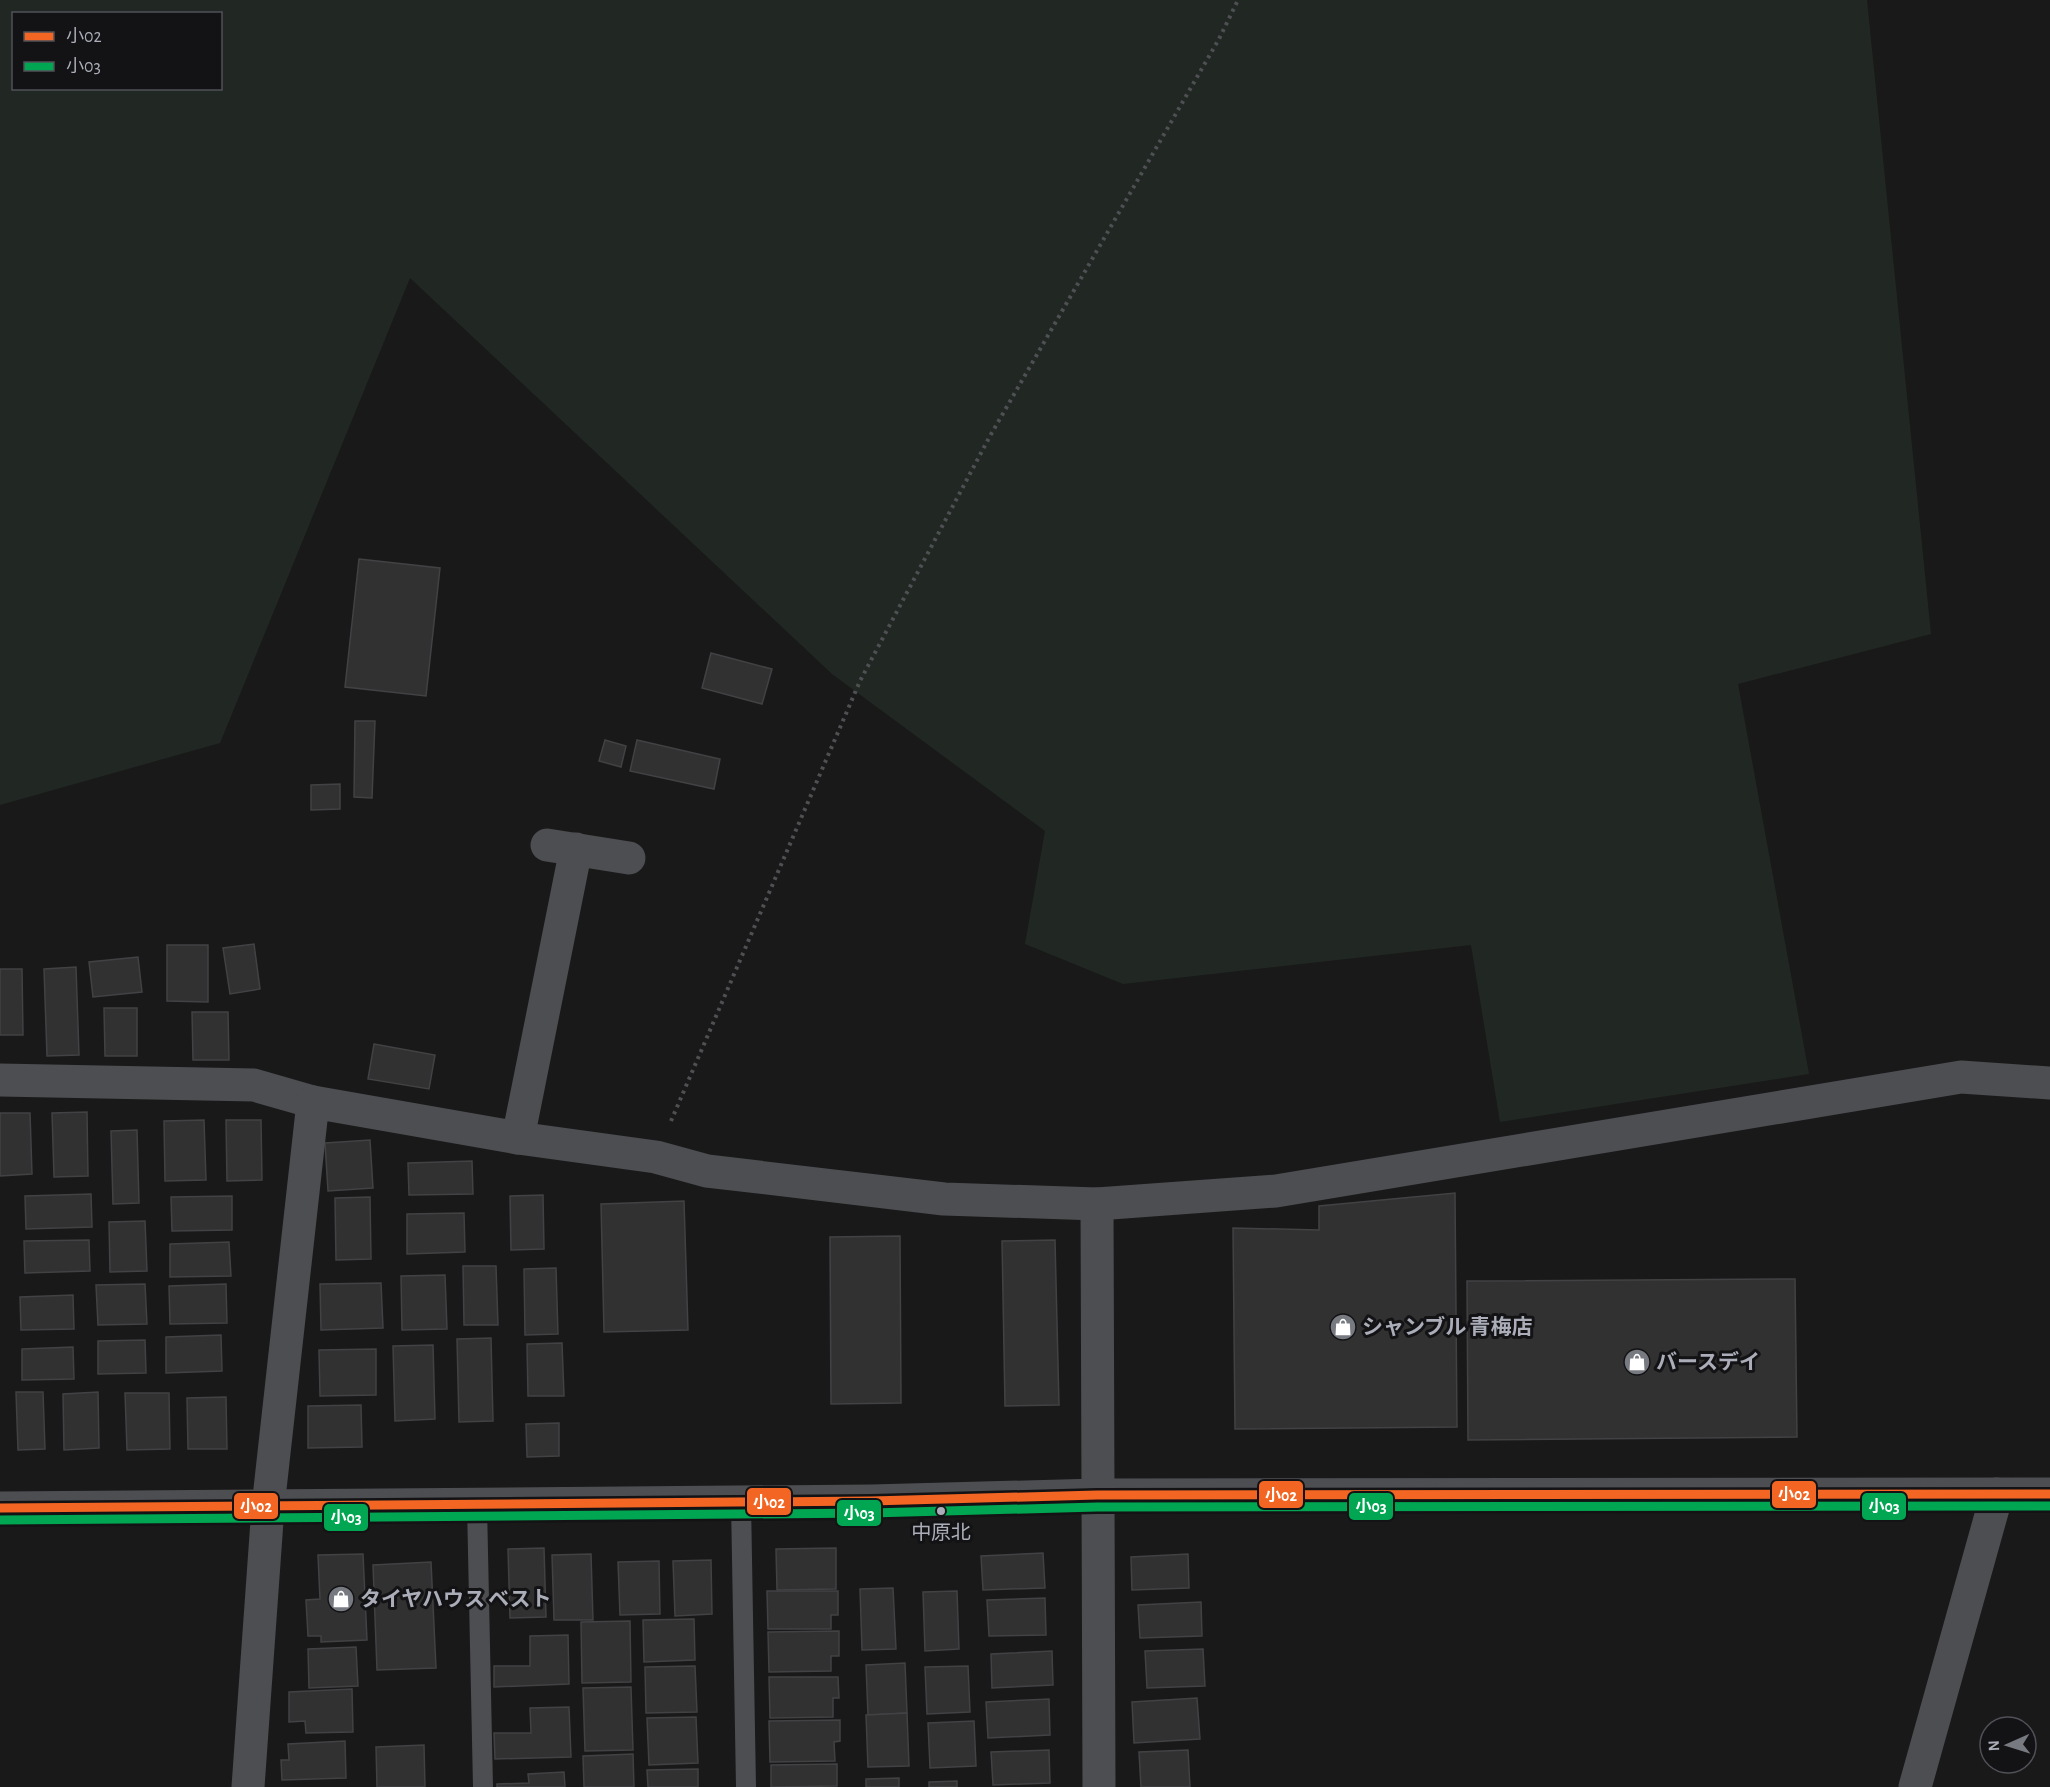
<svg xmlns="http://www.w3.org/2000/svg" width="2050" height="1787" viewBox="0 0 2050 1787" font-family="'Alegreya Sans','Noto Sans JP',sans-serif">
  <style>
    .green { fill: #212823; fill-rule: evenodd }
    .building { fill: #313132; stroke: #424245; stroke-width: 1.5 }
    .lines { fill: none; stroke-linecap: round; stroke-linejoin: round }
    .path { stroke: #4f5053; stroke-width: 4; stroke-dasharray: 3 4.5; stroke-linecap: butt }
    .service { stroke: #4d4e52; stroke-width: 20 }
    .minor { stroke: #4d4e52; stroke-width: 33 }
    .tertiary { stroke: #4d4e52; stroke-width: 33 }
    .bus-1-casing { stroke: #131315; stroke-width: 14 }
    .bus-2-casing { stroke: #131315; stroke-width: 14 }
    .bus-1 { stroke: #f26522; stroke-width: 9 }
    .bus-2 { stroke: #00a651; stroke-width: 9 }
    .bus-dot { fill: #abaeb9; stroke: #131315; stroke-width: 2 }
    .labels { text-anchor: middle; stroke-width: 6; stroke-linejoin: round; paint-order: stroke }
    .bus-label { font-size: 20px; fill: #abaeb9; stroke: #131315 }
    .poi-label { font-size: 21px; font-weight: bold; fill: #abaeb9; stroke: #131315; text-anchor: start }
    .line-badge { stroke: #131315; stroke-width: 2 }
    .badge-label { font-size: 16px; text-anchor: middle; font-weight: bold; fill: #fff }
  </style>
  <rect width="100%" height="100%" fill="#191919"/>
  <path class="green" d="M0,0H1867L1931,634L1738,684L1809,1074L1500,1122L1471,945L1123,984L1025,944L1045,831L832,674L410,278L220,743L0,805ZM14,14H220V88H14Z"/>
  <g class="building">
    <path d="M359,559L440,568L426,696L345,687Z"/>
    <path d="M711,653L772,669L762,704L702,688Z"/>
    <path d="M355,721H375L372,798L354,797Z"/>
    <path d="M605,740L626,746L621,767L599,761Z"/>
    <path d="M637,740L720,759L714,789L630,771Z"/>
    <path d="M340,784V809L311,810V785Z"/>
    <path d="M254,944L260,989L230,994L223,948Z"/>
    <path d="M167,945H208V1002L167,1001Z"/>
    <path d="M138,957L142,992L93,997L89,962Z"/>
    <path d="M76,967L79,1055L47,1056L44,969Z"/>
    <path d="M0,969H22L23,1035H0Z"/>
    <path d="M104,1008H137V1056H105Z"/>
    <path d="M192,1012H228L229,1060H193Z"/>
    <path d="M374,1044L435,1055L429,1089L368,1079Z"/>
    <path d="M87,1112L88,1176L54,1177L52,1113Z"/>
    <path d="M0,1113H30L32,1174L0,1176Z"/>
    <path d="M204,1120L206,1180L165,1181L164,1121Z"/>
    <path d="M226,1120H261L262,1180L227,1181Z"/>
    <path d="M137,1130L139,1203L113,1204L111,1131Z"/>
    <path d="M370,1140L373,1188L328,1191L325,1143Z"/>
    <path d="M472,1161L473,1194L409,1195L408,1163Z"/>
    <path d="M1455,1193L1457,1427L1235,1429L1233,1228L1319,1230V1206Z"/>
    <path d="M91,1194L92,1227L26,1229L25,1196Z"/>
    <path d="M543,1195L544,1249L511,1250L510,1196Z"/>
    <path d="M232,1196V1230L172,1231L171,1197Z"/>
    <path d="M370,1197L371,1259L336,1260L335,1198Z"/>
    <path d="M684,1201L688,1330L604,1332L601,1204Z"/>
    <path d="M464,1213L465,1252L407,1254V1214Z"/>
    <path d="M145,1221L147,1271L110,1272L109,1222Z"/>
    <path d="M900,1236L901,1403L831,1404L830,1237Z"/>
    <path d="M89,1240L90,1271L25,1273L24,1241Z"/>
    <path d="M1055,1240L1059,1405L1005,1406L1002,1241Z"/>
    <path d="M229,1242L231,1276L170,1277V1244Z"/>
    <path d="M463,1266H496L498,1325H464Z"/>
    <path d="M556,1268L558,1334L525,1335L524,1269Z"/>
    <path d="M445,1275L447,1329L402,1330L401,1276Z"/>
    <path d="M1795,1279L1797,1437L1468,1440L1467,1281Z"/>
    <path d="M381,1283L383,1328L321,1330L320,1284Z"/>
    <path d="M145,1284L147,1324L98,1325L96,1285Z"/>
    <path d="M226,1284L227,1323L170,1324L169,1286Z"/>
    <path d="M73,1295L74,1329L21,1330L20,1297Z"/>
    <path d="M221,1335L222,1371L166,1373V1337Z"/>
    <path d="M491,1338L493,1421L459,1422L457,1339Z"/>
    <path d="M145,1340L146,1373L98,1374V1341Z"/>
    <path d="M562,1343L564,1396H528L527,1344Z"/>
    <path d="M433,1345L435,1419L395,1421L393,1346Z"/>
    <path d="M73,1347L74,1379L22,1380V1349Z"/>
    <path d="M376,1349V1395L320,1396L319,1350Z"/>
    <path d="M16,1392H43L45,1449L18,1450Z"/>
    <path d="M98,1392L99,1448L64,1450L63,1394Z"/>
    <path d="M125,1393H169L170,1449L127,1450Z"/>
    <path d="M226,1397L227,1449H188L187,1398Z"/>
    <path d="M361,1405L362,1447L308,1448V1406Z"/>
    <path d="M559,1423V1456L527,1457L526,1424Z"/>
    <path d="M544,1548L546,1617L510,1618L508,1549Z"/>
    <path d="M836,1548V1589L777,1590L776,1549Z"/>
    <path d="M1043,1553L1045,1588L983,1590L981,1556Z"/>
    <path d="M363,1554L367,1640L321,1642V1636H308L306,1600L320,1599L318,1555Z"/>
    <path d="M591,1554L593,1620H554L552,1555Z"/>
    <path d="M1188,1554L1189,1588L1132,1590L1131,1557Z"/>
    <path d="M711,1560L712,1614L675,1616L673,1561Z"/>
    <path d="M659,1561L660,1614L620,1615L618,1562Z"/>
    <path d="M431,1562L436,1668L377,1670L373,1565Z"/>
    <path d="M893,1588L896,1649L862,1650L860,1589Z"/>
    <path d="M767,1591H838V1615H831V1629H768Z"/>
    <path d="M957,1591L959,1649L925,1651L923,1592Z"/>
    <path d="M1045,1598L1046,1635L989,1636L987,1600Z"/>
    <path d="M1201,1602L1202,1636L1140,1638L1138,1605Z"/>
    <path d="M694,1619L695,1660L644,1662L643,1620Z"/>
    <path d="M630,1621L631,1682L582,1683L581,1622Z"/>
    <path d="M839,1631V1656H831V1671L769,1672L768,1632Z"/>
    <path d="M568,1635L569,1684L494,1687V1666H530V1636Z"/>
    <path d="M356,1647L358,1686L309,1688L308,1649Z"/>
    <path d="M1203,1649L1205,1686L1147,1688L1145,1651Z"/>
    <path d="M1052,1651L1053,1685L992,1688L991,1654Z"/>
    <path d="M905,1663L907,1713L868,1715L866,1665Z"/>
    <path d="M695,1666L697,1712L646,1713L645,1667Z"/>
    <path d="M968,1666L970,1712L927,1714L925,1667Z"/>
    <path d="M769,1677H838L839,1698H833V1717L770,1718Z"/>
    <path d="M631,1687L633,1750L585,1751L583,1688Z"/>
    <path d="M352,1689L353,1732L306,1733L305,1721L289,1722V1692Z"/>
    <path d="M1197,1698L1200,1739L1134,1743L1132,1702Z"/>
    <path d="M1049,1699L1050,1735L988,1738L986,1702Z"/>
    <path d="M569,1707L571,1757L495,1759L494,1733H531L530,1708Z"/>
    <path d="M907,1713L909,1766L868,1767L866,1715Z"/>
    <path d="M696,1717L698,1763L649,1765L647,1718Z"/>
    <path d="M840,1720V1741L834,1742L835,1761L770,1762L769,1721Z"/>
    <path d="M974,1721L976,1766L930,1768L928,1723Z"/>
    <path d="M345,1741L346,1778L282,1780L281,1760H289L288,1744Z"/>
    <path d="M424,1745L425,1787H377L376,1747Z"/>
    <path d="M1049,1750L1050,1783L993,1785L991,1752Z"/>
    <path d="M1188,1750L1190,1787H1141L1139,1752Z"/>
    <path d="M633,1754L634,1787H584L583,1756Z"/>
    <path d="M837,1764V1786L771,1787V1765Z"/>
    <path d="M698,1769V1787H648L647,1770Z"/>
    <path d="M564,1772L565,1787H497V1784L529,1783L528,1774Z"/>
    <path d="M899,1778V1787H866V1779Z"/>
    <path d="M957,1781V1787H929V1782Z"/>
  </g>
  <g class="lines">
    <path class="path" d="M671,1121L860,681L990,436L1219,39L1238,0"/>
    <g class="service">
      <path d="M741,1502L746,1787"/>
      <path d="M477,1505L483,1787"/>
    </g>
    <g class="minor">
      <path d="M547,845L629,858"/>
      <path d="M0,1080L254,1085L313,1102"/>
      <path d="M518,1138L576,849"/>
      <path d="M1097,1204L1099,1787"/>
      <path d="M248,1787L268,1507L313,1102L518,1138L656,1157L707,1171L944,1199L1097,1204L1276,1191L1961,1077L2050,1083"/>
      <path d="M1915,1787L1997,1494"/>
    </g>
    <path class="tertiary" d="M0,1508L871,1501L1097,1495L2050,1494"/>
    <defs>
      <path id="bus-1" d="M0,1508L871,1501L1097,1495L2050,1494"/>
      <path id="bus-2" d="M0,1520L871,1513L1097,1507L2050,1506"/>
    </defs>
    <use href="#bus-1" class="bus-1-casing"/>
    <use href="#bus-2" class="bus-2-casing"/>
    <use href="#bus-1" class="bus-1"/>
    <use href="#bus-2" class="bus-2"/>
  </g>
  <defs>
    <symbol id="shop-disc" viewBox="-11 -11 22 22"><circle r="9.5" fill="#787a81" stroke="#131315"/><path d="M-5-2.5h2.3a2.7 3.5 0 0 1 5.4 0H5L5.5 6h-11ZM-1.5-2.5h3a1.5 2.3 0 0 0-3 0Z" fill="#fff"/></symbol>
  </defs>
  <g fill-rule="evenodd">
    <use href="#shop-disc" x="1328" y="1312" width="30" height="30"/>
    <use href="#shop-disc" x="1622" y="1347" width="30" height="30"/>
    <use href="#shop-disc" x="326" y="1584" width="30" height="30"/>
  </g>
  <circle class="bus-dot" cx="941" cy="1511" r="5"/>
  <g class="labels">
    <g class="bus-label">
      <text x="941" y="1539">中原北</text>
    </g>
    <g class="poi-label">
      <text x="1362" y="1334">シャンブル 青梅店</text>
      <text x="1656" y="1369">バースデイ</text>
      <text x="360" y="1606">タイヤハウス ベスト</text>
    </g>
  </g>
  <g class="line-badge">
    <rect x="1771" y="1480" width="46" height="29" rx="6" fill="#f26522"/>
    <rect x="1258" y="1480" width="46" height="29" rx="6" fill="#f26522"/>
    <rect x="746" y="1487" width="46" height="29" rx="6" fill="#f26522"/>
    <rect x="233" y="1492" width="46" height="28" rx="6" fill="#f26522"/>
    <rect x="1861" y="1492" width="46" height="29" rx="6" fill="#00a651"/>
    <rect x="1348" y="1492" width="46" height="29" rx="6" fill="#00a651"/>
    <rect x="836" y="1499" width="46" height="28" rx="6" fill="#00a651"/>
    <rect x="323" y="1503" width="46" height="29" rx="6" fill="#00a651"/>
  </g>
  <g class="badge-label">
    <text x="1794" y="1500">小02</text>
    <text x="1281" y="1501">小02</text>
    <text x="769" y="1508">小02</text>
    <text x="256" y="1512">小02</text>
    <text x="1884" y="1512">小03</text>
    <text x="1371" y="1512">小03</text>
    <text x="859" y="1519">小03</text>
    <text x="346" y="1523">小03</text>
  </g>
  <rect x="12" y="12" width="210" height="78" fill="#131315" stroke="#505157" stroke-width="1.5"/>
  <rect x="24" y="32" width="30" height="9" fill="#f26522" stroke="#505157" stroke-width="1.5"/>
  <text x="66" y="42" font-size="18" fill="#abaeb9">小02</text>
  <rect x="24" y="62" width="30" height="9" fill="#00a651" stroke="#505157" stroke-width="1.5"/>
  <text x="66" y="72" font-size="18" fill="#abaeb9">小03</text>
  <g transform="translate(2008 1745) rotate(267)"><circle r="28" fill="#131315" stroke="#505157" stroke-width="1.5"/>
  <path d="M0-4.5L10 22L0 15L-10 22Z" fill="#787a81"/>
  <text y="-9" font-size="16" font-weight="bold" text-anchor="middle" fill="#abaeb9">N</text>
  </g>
</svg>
